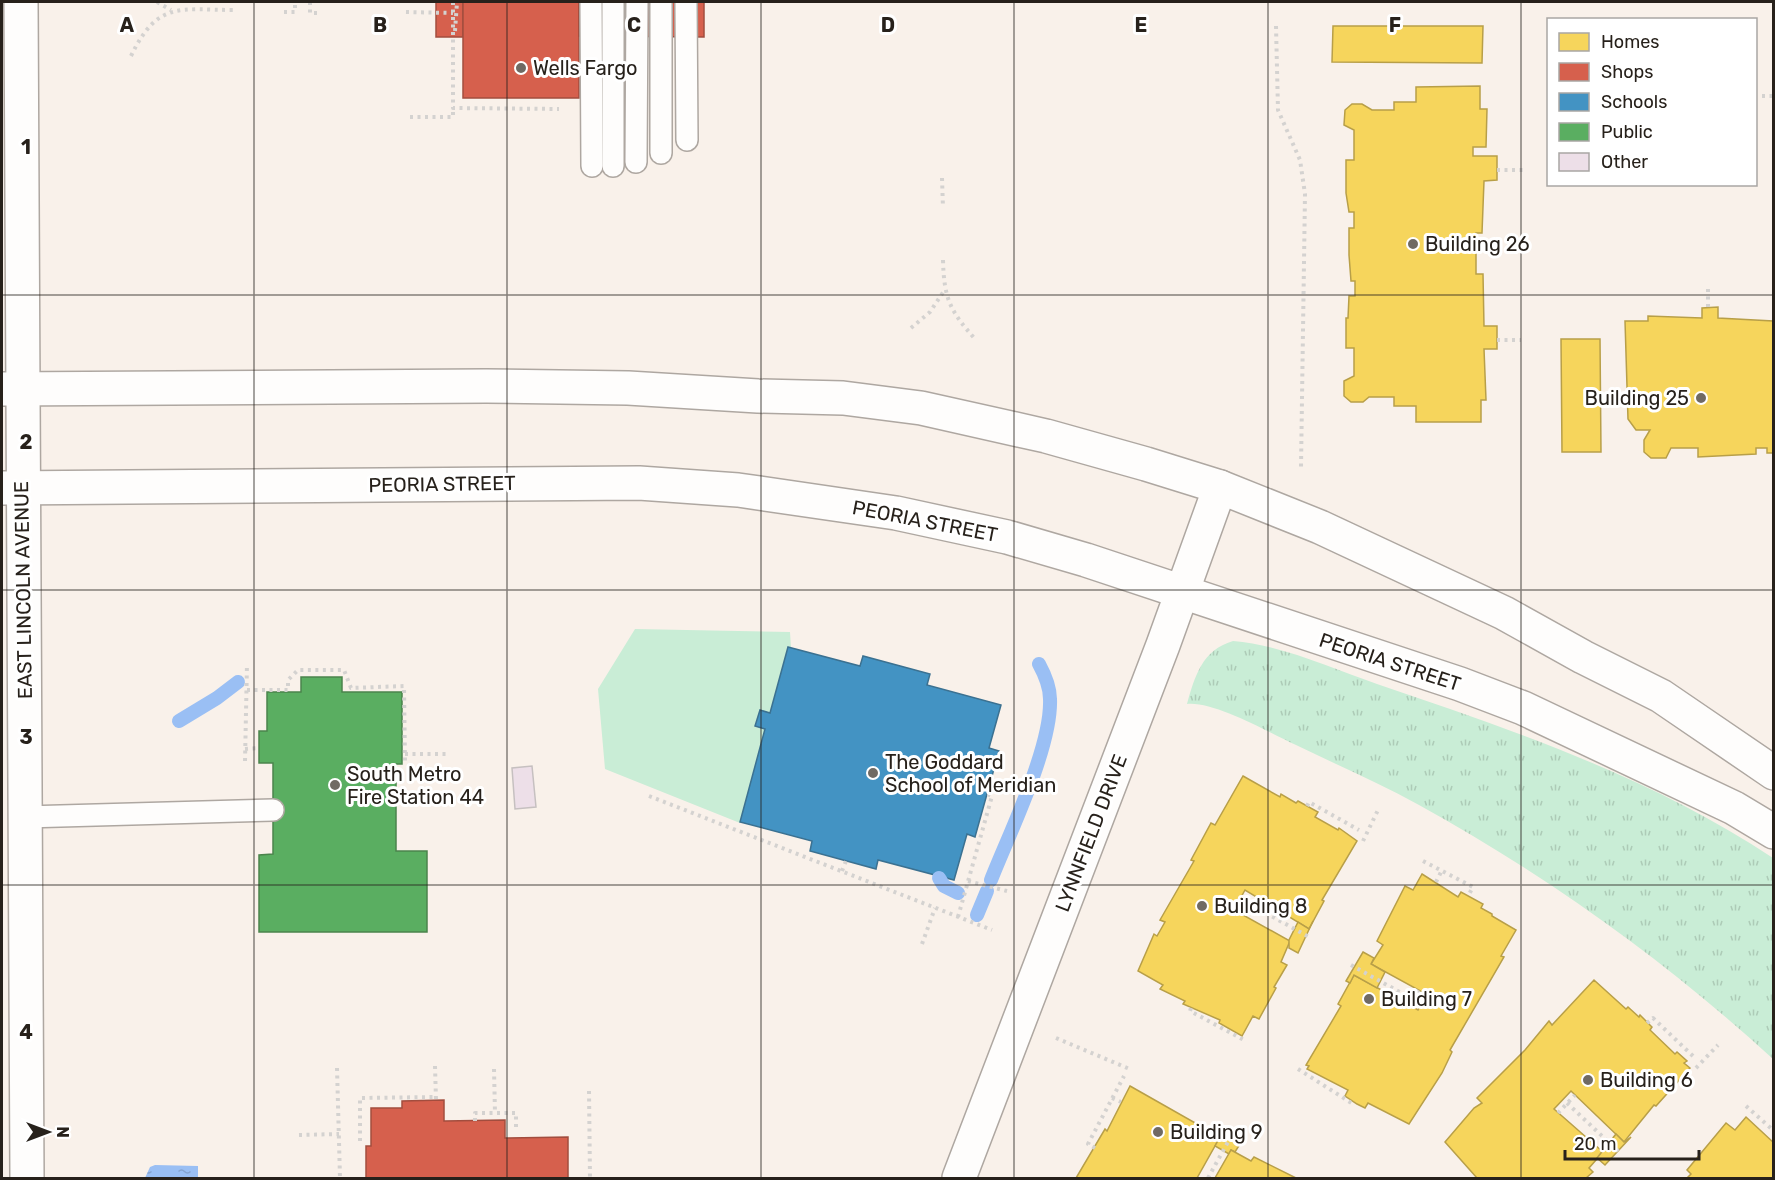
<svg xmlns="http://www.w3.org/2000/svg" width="1775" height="1180" viewBox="0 0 1775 1180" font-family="Rubik,sans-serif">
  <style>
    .grass { fill: url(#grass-tufts) }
    .park { fill: #c9edd6 }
    .water { fill: url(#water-ripples) }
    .homes { fill: #f6d55c; stroke: #b89f48; stroke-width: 1.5 }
    .shops { fill: #d6604d; stroke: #a24d3e; stroke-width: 1.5 }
    .schools { fill: #4393c3; stroke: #3b7191; stroke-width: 1.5 }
    .public { fill: #5aae61; stroke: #4b844c; stroke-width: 1.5 }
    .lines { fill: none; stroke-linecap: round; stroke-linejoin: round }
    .stream { stroke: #9abff4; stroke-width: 14 }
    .building { fill: #eddfe8; stroke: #c6c0c0; stroke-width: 1.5 }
    .lane-casing { stroke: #aea7a1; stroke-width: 24 }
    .street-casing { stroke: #aea7a1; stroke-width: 36 }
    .secondary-casing { stroke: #aea7a1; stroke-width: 36 }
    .primary-casing { stroke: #aea7a1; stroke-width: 36 }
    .path { stroke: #d4d2d0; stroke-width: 4; stroke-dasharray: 3 4.5; stroke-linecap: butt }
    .lane { stroke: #fefdfc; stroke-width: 21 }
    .street { stroke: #fefdfc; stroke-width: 33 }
    .secondary { stroke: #fefdfc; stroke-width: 33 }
    .primary { stroke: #fefdfc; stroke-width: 33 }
    .grid { fill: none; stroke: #27211b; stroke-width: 1.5; stroke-opacity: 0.55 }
    .poi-dot { fill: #706a63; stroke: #fff; stroke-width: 2 }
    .labels { text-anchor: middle; stroke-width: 6; stroke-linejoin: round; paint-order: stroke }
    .poi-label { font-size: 20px; fill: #27211b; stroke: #fff; text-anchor: start }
    .street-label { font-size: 20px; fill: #27211b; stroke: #fff }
    .grid-label { font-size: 20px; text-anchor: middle; font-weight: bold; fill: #27211b; stroke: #fff; stroke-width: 6; stroke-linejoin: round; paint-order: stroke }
  </style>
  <defs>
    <pattern id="grass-tufts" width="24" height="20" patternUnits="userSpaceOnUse" patternTransform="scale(1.5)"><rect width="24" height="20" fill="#c9edd6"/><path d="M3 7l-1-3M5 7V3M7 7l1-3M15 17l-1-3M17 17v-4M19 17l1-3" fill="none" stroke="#adcbb7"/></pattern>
    <pattern id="water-ripples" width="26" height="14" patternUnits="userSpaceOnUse" patternTransform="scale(1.5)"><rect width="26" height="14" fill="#9abff4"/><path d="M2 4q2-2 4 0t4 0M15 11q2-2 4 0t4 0" fill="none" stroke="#85a4d1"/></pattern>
  </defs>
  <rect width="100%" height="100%" fill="#f9f1ea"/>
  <path class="grass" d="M1233,641C1281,645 1331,668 1377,684C1513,730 1653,778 1773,858V1059C1666,961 1546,875 1419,805C1379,783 1337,765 1296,745C1270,733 1214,701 1187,704C1195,676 1202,650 1233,641Z"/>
  <path class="park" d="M635,629L790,632L791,648L788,647L770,713L760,710L755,725L765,729L740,823L605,769L598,689Z"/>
  <path class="water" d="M155,1165L198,1166V1178H145L150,1167Z"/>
  <g class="homes">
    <path d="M1333,26H1483L1482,63L1332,62Z"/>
    <path d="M1480,86V109H1487L1486,147H1473V156H1497V180L1484,181L1482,233H1476V274H1483L1484,326H1497V349H1484L1486,400H1481V422H1416V406H1394V397H1369L1363,402H1351L1344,396V381L1354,376V348H1346V318H1348L1349,296H1355V281H1351L1349,255V228H1354V212H1349L1346,193V160H1354V130L1344,125L1345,110L1352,104H1362L1372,110H1394V102H1416V87Z"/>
    <path d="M1718,307V318L1773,321L1774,453H1767V448H1756V454L1698,457V448H1671L1666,458H1651L1644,452V440L1650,430H1636L1628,419L1625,321H1648V316L1702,318V308Z"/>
    <path d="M1561,339H1600L1601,452H1562Z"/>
    <path d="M1243,776L1280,797L1281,794L1296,803L1298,801L1318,812L1315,817L1338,830L1339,828L1357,841L1322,900L1324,901L1309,929L1245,890L1234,910L1290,941L1281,962L1287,965L1274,987L1276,988L1259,1019L1253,1016L1242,1036L1219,1023L1220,1020L1183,1004L1185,1001L1160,989L1163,985L1138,971L1154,934L1157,936L1165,922L1160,920L1194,861L1191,860L1211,823L1215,825Z"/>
    <path d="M1422,874L1458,897L1461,892L1483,904L1481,908L1492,914V916L1516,930L1501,956L1504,957L1450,1050L1452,1052L1442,1073L1409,1124L1368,1103L1365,1108L1357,1104L1345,1096L1348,1090L1307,1069L1309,1066L1306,1065L1341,1006L1338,1004L1354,975L1418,1010L1426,994L1371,964L1383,945L1377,941L1405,886L1413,890Z"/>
    <path d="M1313,921L1298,953L1289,948V940L1298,922L1309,929Z"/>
    <path d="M1363,952L1374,958L1371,964L1385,972L1377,988L1354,975L1350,983L1346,981Z"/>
    <path d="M1594,980L1626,1009L1628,1007L1639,1017L1640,1015L1652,1027L1650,1030L1675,1054L1677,1052L1687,1061L1684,1063L1690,1068L1656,1106L1654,1105L1624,1142L1571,1091L1554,1109L1603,1152L1589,1168L1593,1172L1586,1178H1477L1445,1142L1474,1108L1482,1103L1477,1098L1525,1050L1549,1021L1552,1025Z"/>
    <path d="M1130,1086L1220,1137L1197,1178H1076L1105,1129L1107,1131Z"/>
    <path d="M1746,1117L1774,1143V1178H1687L1691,1174L1687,1170L1726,1123L1735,1130Z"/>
    <path d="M1216,1130L1240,1144L1235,1152L1231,1150L1229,1154L1215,1146L1220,1137L1214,1133Z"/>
    <path d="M1616,1134L1624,1142L1631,1137L1605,1165L1597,1158Z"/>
    <path d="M1231,1150L1251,1161L1254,1157L1296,1178H1215Z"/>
  </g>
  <g class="shops">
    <rect x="436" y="2" width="27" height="35"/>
    <rect x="463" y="2" width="116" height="96"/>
    <path d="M579,2H704V37L579,36Z"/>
    <path d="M444,1100V1121L505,1120V1138L568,1137V1178H366V1146H371V1108H402V1101Z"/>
  </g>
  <path class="schools" d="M788,647L860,666L863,656L930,674L927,685L1001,705L989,748L999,751L975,837L967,834L954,880L878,860L876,869L810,851L812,841L740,822L765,729L755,726L760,710L770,713Z"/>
  <path class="public" d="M301,677H342V692H402V764H396V851H427V932H259V855L273,854V763H259V731H267V692H301Z"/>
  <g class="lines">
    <g class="stream">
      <path d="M179,721L217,698L238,682"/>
      <path d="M939,878L944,886L958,893"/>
      <path d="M991,880C1009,834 1052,747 1050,699C1050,687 1045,675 1039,664"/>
      <path d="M977,915L987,891"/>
    </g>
  </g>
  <path class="building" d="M532,766L536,807L515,809L512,768Z"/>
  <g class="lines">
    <defs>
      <g id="lane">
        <path d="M591,2L592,166"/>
        <path d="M661,2V153"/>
        <path d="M686,2L687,140"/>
        <path d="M636,162L637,2"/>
        <path d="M613,166V2"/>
        <path d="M25,817L273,810"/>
      </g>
      <path id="street" d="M959,1178L1163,645L1220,487"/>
      <g id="secondary">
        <path d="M2,389L486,386L628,388L758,396L843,398L921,408L1046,436L1146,464L1220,487L1320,527L1504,613L1583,657L1661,696L1774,773"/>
        <path d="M2,488L639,483L738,490L896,513L1007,537L1086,560L1460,684L1523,708L1734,808L1774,832"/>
      </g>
      <path id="primary" d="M21,2L27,1178"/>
    </defs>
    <use href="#lane" class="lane-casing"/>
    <use href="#street" class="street-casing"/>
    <use href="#secondary" class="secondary-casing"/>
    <use href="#primary" class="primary-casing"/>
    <g class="path">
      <path d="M157,2L171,10"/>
      <path d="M310,2V13H321"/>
      <path d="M453,2V108L559,109"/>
      <path d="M284,12H295V2"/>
      <path d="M406,12L453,13"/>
      <path d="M1276,26L1278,110L1300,160L1305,194L1301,467"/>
      <path d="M455,31L457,2"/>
      <path d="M131,56C158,0 180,10 234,10"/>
      <path d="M1762,96H1774"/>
      <path d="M410,117H453V108"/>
      <path d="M1497,170H1526"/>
      <path d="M942,178L943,208"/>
      <path d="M943,260C944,299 950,311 976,340"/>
      <path d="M1708,289V308"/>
      <path d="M911,328L930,312L944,291"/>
      <path d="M1497,340H1521"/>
      <path d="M247,690H288V680L298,670H344L351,688L404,686L405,762"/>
      <path d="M245,749L259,748"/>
      <path d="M405,754H447"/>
      <path d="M245,761L247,664"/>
      <path d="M649,796L992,930"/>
      <path d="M1307,806L1309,802L1359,830"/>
      <path d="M1363,841L1378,810"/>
      <path d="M1423,861L1473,887L1468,896"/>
      <path d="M842,871L846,861"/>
      <path d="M968,881L1007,891"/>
      <path d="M1436,882L1442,870"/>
      <path d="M1246,902L1309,937"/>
      <path d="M1240,913L1251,894"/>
      <path d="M958,917L992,796L987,794"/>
      <path d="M922,944L935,908"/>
      <path d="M1351,965L1414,1000"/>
      <path d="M1410,1006L1419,990"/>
      <path d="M1191,1008L1190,1011L1244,1040"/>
      <path d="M1647,1023L1653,1018L1695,1058"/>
      <path d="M1056,1038L1132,1070"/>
      <path d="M435,1066L436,1100"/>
      <path d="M337,1068L340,1178"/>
      <path d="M1696,1068L1718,1045"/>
      <path d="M494,1069L495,1113"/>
      <path d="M1298,1069L1353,1104L1354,1102"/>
      <path d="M589,1091L590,1178"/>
      <path d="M1112,1098L1121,1102"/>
      <path d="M1567,1103L1619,1152"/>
      <path d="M1746,1106L1774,1131"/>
      <path d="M1558,1113L1575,1095"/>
      <path d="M475,1121V1113H516V1130"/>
      <path d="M299,1135L339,1134"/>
      <path d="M360,1141V1098L436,1097"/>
      <path d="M1095,1148L1088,1144L1124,1076"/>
      <path d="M1208,1178L1234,1131"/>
    </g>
    <use href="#lane" class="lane"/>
    <use href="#street" class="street"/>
    <use href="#secondary" class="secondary"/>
    <use href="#primary" class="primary"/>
  </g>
  <path class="grid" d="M254,2V1178M507,2V1178M761,2V1178M1014,2V1178M1268,2V1178M1521,2V1178M2,295H1774M2,590H1774M2,885H1774"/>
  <g class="poi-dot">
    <circle cx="521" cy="68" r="6"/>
    <circle cx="1413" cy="244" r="6"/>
    <circle cx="1701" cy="398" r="6"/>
    <circle cx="873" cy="773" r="6"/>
    <circle cx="335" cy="785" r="6"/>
    <circle cx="1202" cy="906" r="6"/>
    <circle cx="1369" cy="999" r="6"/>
    <circle cx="1588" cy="1080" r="6"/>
    <circle cx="1158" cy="1132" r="6"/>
  </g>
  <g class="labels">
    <g class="poi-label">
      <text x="533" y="75">Wells Fargo</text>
      <text x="1425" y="251">Building 26</text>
      <text x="1689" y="405" text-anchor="end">Building 25</text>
      <text x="885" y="769">The Goddard<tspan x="885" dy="23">School of Meridian</tspan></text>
      <text x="347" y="781">South Metro<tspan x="347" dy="23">Fire Station 44</tspan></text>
      <text x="1214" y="913">Building 8</text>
      <text x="1381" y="1006">Building 7</text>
      <text x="1600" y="1087">Building 6</text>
      <text x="1170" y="1139">Building 9</text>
    </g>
    <g class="street-label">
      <text transform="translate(442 484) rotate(-1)" y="7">PEORIA STREET</text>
      <text transform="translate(925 521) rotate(11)" y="7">PEORIA STREET</text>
      <text transform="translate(23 590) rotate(-91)" y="7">EAST LINCOLN AVENUE</text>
      <text transform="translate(1390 662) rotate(18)" y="7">PEORIA STREET</text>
      <text transform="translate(1091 833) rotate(-69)" y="7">LYNNFIELD DRIVE</text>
    </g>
  </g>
  <g class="grid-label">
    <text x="127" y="32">A</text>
    <text x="380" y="32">B</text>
    <text x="634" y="32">C</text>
    <text x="888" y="32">D</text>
    <text x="1141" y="32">E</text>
    <text x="1395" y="32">F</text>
    <text x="26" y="154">1</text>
    <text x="26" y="449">2</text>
    <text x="26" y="744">3</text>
    <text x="26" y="1039">4</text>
  </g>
  <rect width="1775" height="1180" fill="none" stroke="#27211b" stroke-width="6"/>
  <rect x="1547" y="18" width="210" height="168" fill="#ffffff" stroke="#a9a6a4" stroke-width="1.5"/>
  <rect x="1559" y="33" width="30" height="18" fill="#f6d55c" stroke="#a9a6a4" stroke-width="1.5"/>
  <text x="1601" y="48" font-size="18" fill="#27211b">Homes</text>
  <rect x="1559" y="63" width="30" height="18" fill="#d6604d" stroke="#a9a6a4" stroke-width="1.5"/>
  <text x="1601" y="78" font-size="18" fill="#27211b">Shops</text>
  <rect x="1559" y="93" width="30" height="18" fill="#4393c3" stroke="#a9a6a4" stroke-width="1.5"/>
  <text x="1601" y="108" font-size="18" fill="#27211b">Schools</text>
  <rect x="1559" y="123" width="30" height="18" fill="#5aae61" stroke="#a9a6a4" stroke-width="1.5"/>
  <text x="1601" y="138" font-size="18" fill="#27211b">Public</text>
  <rect x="1559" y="153" width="30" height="18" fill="#eddfe8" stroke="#a9a6a4" stroke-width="1.5"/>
  <text x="1601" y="168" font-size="18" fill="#27211b">Other</text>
  <g transform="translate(48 1132) rotate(90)" stroke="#ffffff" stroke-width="4.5" paint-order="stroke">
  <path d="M0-4.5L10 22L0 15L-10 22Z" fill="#27211b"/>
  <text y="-9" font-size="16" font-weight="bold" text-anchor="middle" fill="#27211b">N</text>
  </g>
  <path d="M1565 1150v9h134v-9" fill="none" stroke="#27211b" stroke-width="3"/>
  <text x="1574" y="1150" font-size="18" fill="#27211b" stroke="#ffffff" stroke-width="4.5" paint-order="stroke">20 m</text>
</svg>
